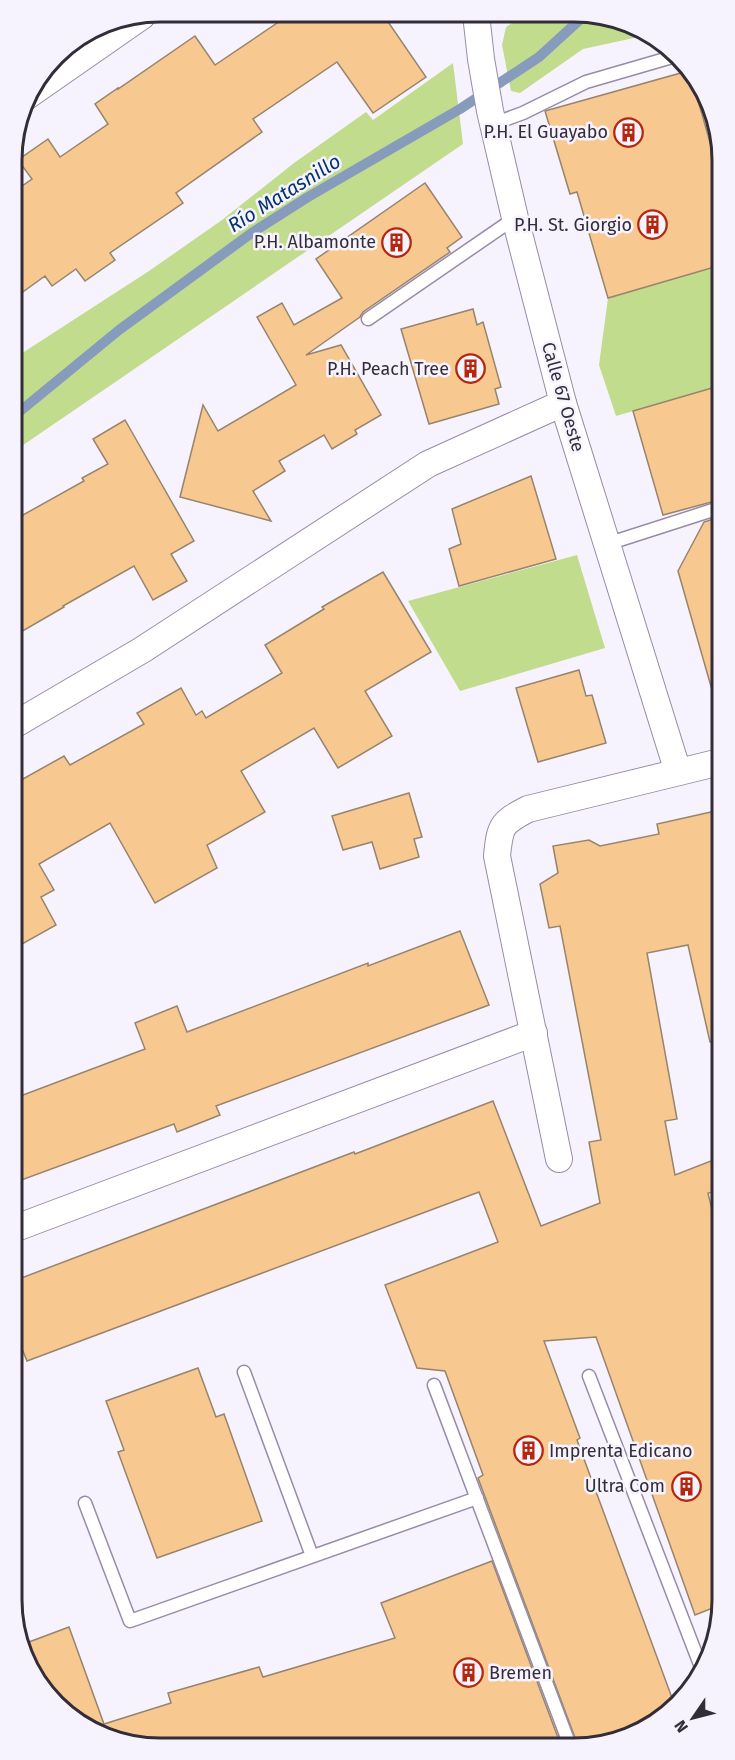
<svg xmlns="http://www.w3.org/2000/svg" width="735" height="1760" viewBox="0 0 735 1760" font-family="'Fira Sans',sans-serif">
  <style>
    .green { fill: #c0dc8c }
    .lines { fill: none; stroke-linecap: round; stroke-linejoin: round }
    .stream { stroke: #879bbc; stroke-width: 10 }
    .building { fill: #f7c990; stroke: #97846d; stroke-width: 1.5 }
    .lane-casing { stroke: #978ca7; stroke-width: 15 }
    .street-casing { stroke: #978ca7; stroke-width: 28 }
    .lane { stroke: #fff; stroke-width: 12 }
    .street { stroke: #fff; stroke-width: 26 }
    .labels { text-anchor: middle; stroke-width: 5; stroke-linejoin: round; paint-order: stroke }
    .poi-label { font-size: 18px; fill: #322d38; stroke: #f7f3fe; text-anchor: end }
    .street-label { font-size: 18px; fill: #322d38; stroke: #f7f3fe }
    .water-label { font-size: 20px; font-style: italic; fill: #033470; stroke: #f7f3fe }
    .rim { fill: none; stroke: #322d38; stroke-width: 3 }
  </style>
  <rect width="100%" height="100%" fill="#f7f3fe"/>
  <g class="green">
    <path d="M525,14L603,15L643,36L583,49L520,93L511,91L502,45L506,27Z"/>
    <path d="M453,63L463,144L13,452V359L149,271L222,220L294,163L366,112L373,120Z"/>
    <path d="M718,266L719,386L616,416L599,365L608,298Z"/>
    <path d="M577,555L605,648L460,691L408,601Z"/>
  </g>
  <g class="lines">
    <path class="stream" d="M13,417L119,330L253,232L308,197L460,109L539,57L585,15"/>
  </g>
  <g class="building">
    <path d="M292,13H382L426,77L373,113L337,62L253,119L262,132L176,193L183,203L110,253L115,260L85,281L76,269L52,286L45,276L13,299L12,193L32,179L18,160L48,139L60,157L108,124L95,104L118,88V89L195,36L215,65Z"/>
    <path d="M688,71L691,76L718,170V266L608,298L577,192L570,194L545,111Z"/>
    <path d="M425,183L462,237L447,248L450,252L363,312L360,317L306,355L341,345L381,415L355,430L357,434L332,449L324,435L279,461L285,471L253,491L271,521L180,497L203,405L218,431L296,385L257,317L282,303L294,325L342,298L316,259Z"/>
    <path d="M473,309L477,325L483,322L501,387L495,389L499,404L429,424L401,329Z"/>
    <path d="M719,386V500L663,515L633,411Z"/>
    <path d="M125,420L194,541L171,554L187,581L153,600L134,566L63,606L64,607L14,636V520L84,481L82,478L108,464L93,439Z"/>
    <path d="M531,476L556,559L459,586L449,549L461,544L452,509Z"/>
    <path d="M719,517L720,689L712,690L678,571L704,522Z"/>
    <path d="M383,572L431,652L365,691L392,736L338,768L314,728L241,771L265,812L207,845L217,868L155,903L110,823L39,864L54,890L41,897L56,925L15,948L14,784L64,756L70,765L144,724L137,713L181,688L196,715L202,711L206,718L282,673L265,645L324,609L322,607Z"/>
    <path d="M579,670L586,696L592,695L606,743L538,762L516,688Z"/>
    <path d="M409,793L422,837L414,839L419,857L380,869L372,842L343,850L332,816Z"/>
    <path d="M720,810L721,1041L710,1042L688,945L647,953L677,1119L665,1121L675,1175L721,1157V1191L708,1193L722,1252L723,1604L695,1615L596,1337L544,1341L580,1438L577,1440L675,1706L657,1723L613,1743H577L478,1478L483,1475L445,1371L417,1368L385,1285L498,1242L479,1192L27,1361L16,1334V1280L354,1152L355,1154L493,1101L541,1226L600,1203L589,1142L601,1140L560,926L549,928L540,884L558,873L553,846L589,840L600,846L659,834L657,824Z"/>
    <path d="M460,931L489,1005L216,1106L220,1115L177,1132L174,1124L16,1182L15,1098L145,1049L135,1023L177,1006L187,1032L368,963V966Z"/>
    <path d="M198,1368L216,1417L224,1414L262,1521L157,1558L118,1452L124,1450L106,1401Z"/>
    <path d="M492,1561L560,1743L132,1745L56,1705L21,1645L69,1627L104,1724L171,1703L168,1693L259,1667L263,1677L395,1638L381,1603Z"/>
  </g>
  <g class="lines">
    <defs>
      <g id="lane">
        <path d="M493,124L523,113L586,82L679,55"/>
        <path d="M368,319L515,218"/>
        <path d="M607,544L719,508"/>
        <path d="M244,1372L312,1556"/>
        <path d="M589,1376L701,1667"/>
        <path d="M434,1385L569,1743"/>
        <path d="M85,1503L130,1621L477,1498"/>
      </g>
      <g id="street">
        <path d="M476,14L481,59L490,111L515,218L563,403L678,772"/>
        <path d="M27,96L142,16"/>
        <path d="M14,725L142,650L428,464L563,403"/>
        <path d="M559,1159L497,856C500,826 501,823 528,809L720,762"/>
        <path d="M16,1228L534,1033"/>
      </g>
    </defs>
    <use href="#lane" class="lane-casing"/>
    <use href="#street" class="street-casing"/>
    <use href="#lane" class="lane"/>
    <use href="#street" class="street"/>
  </g>
  <defs>
    <symbol id="building-ring" viewBox="-11 -11 22 22"><circle r="9.5" fill="#f7f3fe" stroke="#b4270c" stroke-width="1.5"/><path d="M-4-6H4V6H1V3H-1V6H-4ZM-2.5-4.3h1.7v1.8h-1.7ZM.8-4.3h1.7v1.8H.8ZM-2.5-1h1.7V.8h-1.7ZM.8-1h1.7V.8H.8Z" fill="#b4270c"/></symbol>
  </defs>
  <g fill-rule="evenodd">
    <use href="#building-ring" x="612" y="116" width="33" height="33"/>
    <use href="#building-ring" x="636" y="208" width="33" height="33"/>
    <use href="#building-ring" x="380" y="226" width="33" height="33"/>
    <use href="#building-ring" x="454" y="352" width="33" height="33"/>
    <use href="#building-ring" x="512" y="1434" width="33" height="33"/>
    <use href="#building-ring" x="670" y="1470" width="33" height="33"/>
    <use href="#building-ring" x="452" y="1656" width="33" height="33"/>
  </g>
  <g class="labels">
    <g class="poi-label">
      <text x="608" y="138">P.H. El Guayabo</text>
      <text x="632" y="231">P.H. St. Giorgio</text>
      <text x="376" y="248">P.H. Albamonte</text>
      <text x="449" y="375">P.H. Peach Tree</text>
      <text x="549" y="1457" text-anchor="start">Imprenta Edicano</text>
      <text x="665" y="1492">Ultra Com</text>
      <text x="489" y="1679" text-anchor="start">Bremen</text>
    </g>
    <g class="street-label">
      <text transform="translate(563 397) rotate(74)" y="6">Calle 67 Oeste</text>
    </g>
    <g class="water-label">
      <text transform="translate(284 193) rotate(-32)" y="7">Río Matasnillo</text>
    </g>
  </g>
  <path d="M0 0H735V1760H0ZM160 22H574A138 138 0 0 1 712 160V1600A138 138 0 0 1 574 1738H160A138 138 0 0 1 22 1600V160A138 138 0 0 1 160 22Z" fill="#f7f3fe" fill-rule="evenodd"/>
  <path class="rim" d="M160 22H574A138 138 0 0 1 712 160V1600A138 138 0 0 1 574 1738H160A138 138 0 0 1 22 1600V160A138 138 0 0 1 160 22Z"/>
  <g transform="translate(693 1718) rotate(235)" stroke="#f7f3fe" stroke-width="4.5" paint-order="stroke">
  <path d="M0-4.5L10 22L0 15L-10 22Z" fill="#322d38"/>
  <text y="-9" font-size="16" font-weight="bold" text-anchor="middle" fill="#322d38">N</text>
  </g>
</svg>
